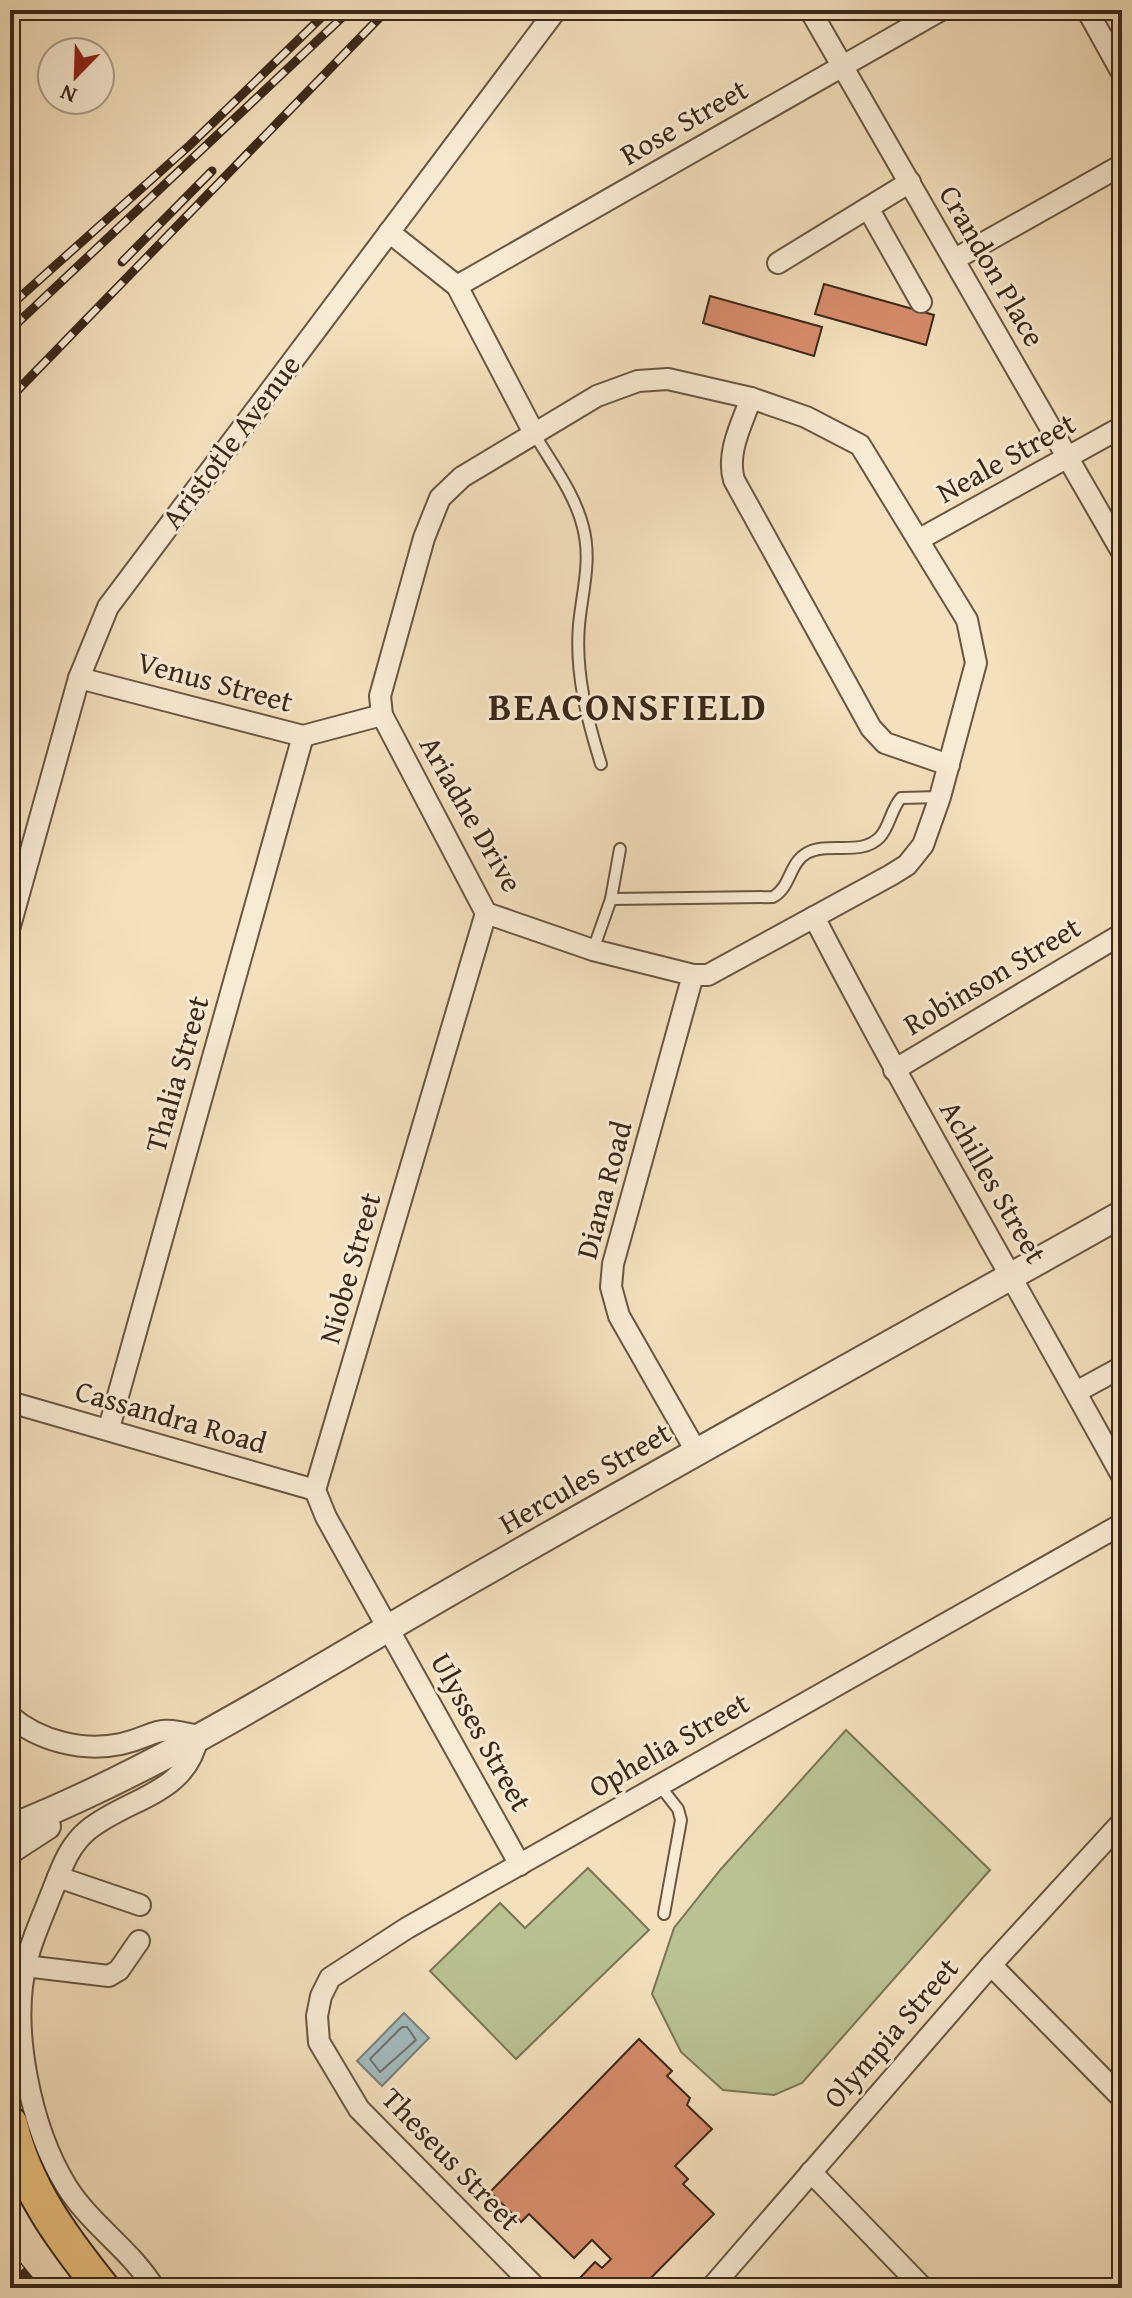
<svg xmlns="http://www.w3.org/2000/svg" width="1132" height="2298" viewBox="0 0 1132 2298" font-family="'Gentium Book Plus',serif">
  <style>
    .green { fill: #bac292; stroke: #7a7555; stroke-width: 2 }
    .water { fill: #a2babd; stroke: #79807b; stroke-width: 2 }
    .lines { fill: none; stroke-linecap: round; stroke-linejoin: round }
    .shore { stroke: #6e716a; stroke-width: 2 }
    .building { fill: #d78c6b; stroke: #3b2818; stroke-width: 2 }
    .service-casing { stroke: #695641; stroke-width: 14 }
    .minor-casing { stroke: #695641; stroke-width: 24 }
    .tertiary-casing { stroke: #695641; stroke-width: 30 }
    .primary-casing { stroke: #3b2818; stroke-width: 38 }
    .service { stroke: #f8ebd4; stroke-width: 10 }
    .minor { stroke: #f8ebd4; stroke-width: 20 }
    .tertiary { stroke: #f8ebd4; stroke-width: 26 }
    .primary { stroke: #eac07e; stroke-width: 34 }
    .rail-casing { stroke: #3b2818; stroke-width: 9 }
    .rail { stroke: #f8ebd4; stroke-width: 6; stroke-dasharray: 18; stroke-linecap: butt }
    .labels { text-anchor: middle; stroke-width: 6; stroke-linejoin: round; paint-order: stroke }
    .street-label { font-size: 30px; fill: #3b2818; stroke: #f8ebd4 }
    .district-label { font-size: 38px; font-weight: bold; letter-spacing: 2px; fill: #3b2818; stroke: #f8ebd4 }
  </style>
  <rect width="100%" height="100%" fill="#f4e0bd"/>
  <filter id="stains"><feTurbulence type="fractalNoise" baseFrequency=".0025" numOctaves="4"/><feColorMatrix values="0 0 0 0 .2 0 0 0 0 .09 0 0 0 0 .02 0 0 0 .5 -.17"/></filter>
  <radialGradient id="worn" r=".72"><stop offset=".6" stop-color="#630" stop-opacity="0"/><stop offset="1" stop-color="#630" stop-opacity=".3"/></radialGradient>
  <g class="green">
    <path d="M846,1730L990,1870L802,2083L774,2095L723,2090L681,2052L652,1994L674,1928L721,1869Z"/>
    <path d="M588,1868L649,1930L516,2059L430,1971L500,1903L525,1928Z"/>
  </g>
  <path class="water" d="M404,2013L429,2038L382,2086L357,2061Z"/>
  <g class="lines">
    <path class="shore" d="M402,2027H407L416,2040L380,2072L370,2059Z"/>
  </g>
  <g class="building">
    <path d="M824,284L934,315L926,345L815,314Z"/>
    <path d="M710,296L822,327L814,356L703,323Z"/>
    <path d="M639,2039L672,2071L667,2076L690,2098L687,2105L712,2129L675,2166L688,2179L683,2184L714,2214L641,2288H586L578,2280L595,2262L602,2268L611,2259L592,2240L574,2258L529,2214L521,2222L490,2192Z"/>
  </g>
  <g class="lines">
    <defs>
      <g id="service">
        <path d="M535,435C552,464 575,494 583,527C592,561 582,592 579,625C575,673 587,719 601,764"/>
        <path d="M611,899L620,849"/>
        <path d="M593,950L611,899L773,897C791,887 789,863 807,853C829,841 861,857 880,837C890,826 891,809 901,798L940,797"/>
        <path d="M660,1786L678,1809L681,1820L664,1914"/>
      </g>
      <g id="minor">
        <path d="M810,10L1122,552"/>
        <path d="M1087,10L1122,73"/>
        <path d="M868,208L921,302"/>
        <path d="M389,232L457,286L535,435"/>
        <path d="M955,259L1122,165"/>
        <path d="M778,263L910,182"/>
        <path d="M457,286L941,10"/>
        <path d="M668,379L751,398L806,417L860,445L967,620L976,663L940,797L923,845L907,865L891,875L708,975H693L593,950L486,913L382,715L380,696L424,538L440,498L462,477L597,396L638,381Z"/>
        <path d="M751,398C742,424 726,452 734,480L871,728L885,743L949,765"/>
        <path d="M918,540L1122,427"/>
        <path d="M79,678L303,736L382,715"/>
        <path d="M486,913L315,1490L326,1517L520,1865"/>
        <path d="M814,917C912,1106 1020,1290 1122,1476"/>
        <path d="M10,926L79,678L108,607L556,10"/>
        <path d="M693,975L613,1264L611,1287L619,1316L696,1451"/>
        <path d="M894,1070L1122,934"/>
        <path d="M1076,1392L1122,1367"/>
        <path d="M10,1402L315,1490"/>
        <path d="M109,1428L303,736"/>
        <path d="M10,1716C39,1741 83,1752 121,1744C160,1735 151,1724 198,1736C187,1795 129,1797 88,1830C67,1847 60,1873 50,1897C42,1918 32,1939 27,1960C9,2027 31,2129 67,2187C91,2225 131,2250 154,2288"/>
        <path d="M58,1877L140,1905"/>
        <path d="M991,1965L1122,2098"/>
        <path d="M25,1966L109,1976L119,1970L139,1941"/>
        <path d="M811,2172L923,2288"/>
        <path d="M536,2288L359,2109L319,2042L317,2016L321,1996L330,1978L407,1928L1122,1524"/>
        <path d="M711,2288L991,1965L1122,1822"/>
      </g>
      <g id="tertiary">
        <path d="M10,1828C171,1764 320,1666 471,1580C687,1456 905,1336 1122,1214"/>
        <path d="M10,1850L47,1826"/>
      </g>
      <path id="primary" d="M10,2124C25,2188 62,2238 102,2288"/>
    </defs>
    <use href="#service" class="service-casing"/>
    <use href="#minor" class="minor-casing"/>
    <use href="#tertiary" class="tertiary-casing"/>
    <use href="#primary" class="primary-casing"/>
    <use href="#service" class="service"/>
    <use href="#minor" class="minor"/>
    <use href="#tertiary" class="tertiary"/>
    <use href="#primary" class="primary"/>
    <defs>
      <g id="rail">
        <path d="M122,262L212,171"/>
        <path d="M10,306L190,145L329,10"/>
        <path d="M10,330L350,10"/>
        <path d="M10,398L387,10"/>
        <path d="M10,2256L36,2288"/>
      </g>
    </defs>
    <use href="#rail" class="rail-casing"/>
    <use href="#rail" class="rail"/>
  </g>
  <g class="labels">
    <g class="street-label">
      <text transform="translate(684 122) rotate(-30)" y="10">Rose Street</text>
      <text transform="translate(992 266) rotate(60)" y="10">Crandon Place</text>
      <text transform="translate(231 442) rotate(-53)" y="10">Aristotle Avenue</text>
      <text transform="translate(1006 458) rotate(-29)" y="10">Neale Street</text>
      <text transform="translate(215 682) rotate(15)" y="10">Venus Street</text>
      <text transform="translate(471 814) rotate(60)" y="10">Ariadne Drive</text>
      <text transform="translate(992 976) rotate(-31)" y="10">Robinson Street</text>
      <text transform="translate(177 1074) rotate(-74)" y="10">Thalia Street</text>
      <text transform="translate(993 1182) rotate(60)" y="10">Achilles Street</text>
      <text transform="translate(604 1190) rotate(-75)" y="10">Diana Road</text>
      <text transform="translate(350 1268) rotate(-74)" y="10">Niobe Street</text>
      <text transform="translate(171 1417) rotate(16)" y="10">Cassandra Road</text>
      <text transform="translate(585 1478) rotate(-30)" y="10">Hercules Street</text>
      <text transform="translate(481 1732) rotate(61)" y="10">Ulysses Street</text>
      <text transform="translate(669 1745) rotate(-30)" y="10">Ophelia Street</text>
      <text transform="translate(891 2033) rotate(-49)" y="10">Olympia Street</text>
      <text transform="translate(451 2159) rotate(46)" y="10">Theseus Street</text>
    </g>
    <g class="district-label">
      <text x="628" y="720">BEACONSFIELD</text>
    </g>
  </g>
  <rect width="1132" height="2298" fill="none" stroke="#f4e0bd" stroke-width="40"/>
  <rect x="12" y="12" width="1108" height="2274" fill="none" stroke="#3b2818" stroke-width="4"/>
  <rect x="20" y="20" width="1092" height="2258" fill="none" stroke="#3b2818" stroke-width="2"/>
  <g transform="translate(76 76) rotate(203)"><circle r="38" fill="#f8ebd4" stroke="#ac9d89" stroke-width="2"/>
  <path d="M0-6L14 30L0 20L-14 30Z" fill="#8f2418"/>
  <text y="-12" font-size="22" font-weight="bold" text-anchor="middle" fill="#3b2818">N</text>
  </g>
  <rect width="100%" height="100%" filter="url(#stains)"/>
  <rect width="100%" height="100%" fill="url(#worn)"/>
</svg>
